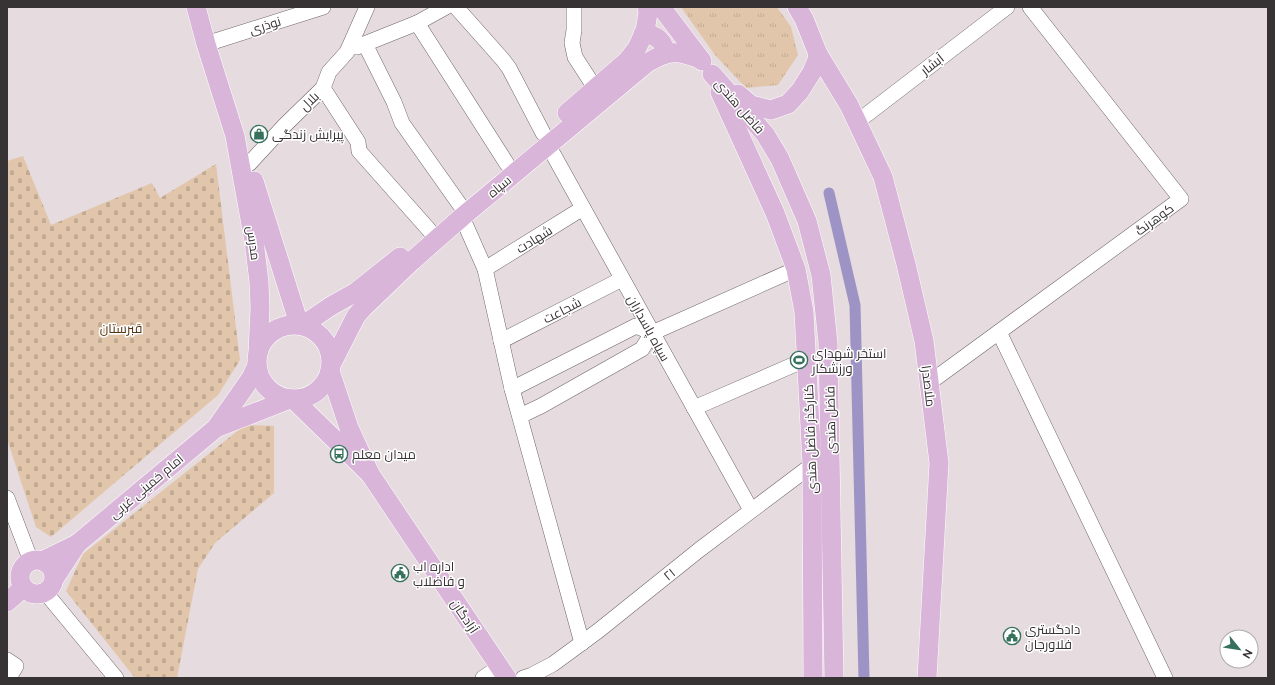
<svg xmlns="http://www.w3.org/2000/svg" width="1275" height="685" viewBox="0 0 1275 685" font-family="Raleway,Cairo,sans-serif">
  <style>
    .grass { fill: url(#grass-tufts) }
    .cemetery { fill: url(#cemetery-stones) }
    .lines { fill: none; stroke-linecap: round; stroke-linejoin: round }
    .canal { stroke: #9d94c5; stroke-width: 11 }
    .minor-casing { stroke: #6f6669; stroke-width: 16 }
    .major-casing { stroke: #fff; stroke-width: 20 }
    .minor { stroke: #fff; stroke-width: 15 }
    .major { stroke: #d9b5d9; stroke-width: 19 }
    .labels { text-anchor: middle; stroke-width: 3; stroke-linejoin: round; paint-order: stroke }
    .street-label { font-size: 13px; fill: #373234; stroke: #fff }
    .poi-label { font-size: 13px; fill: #373234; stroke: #fff; text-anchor: start }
    .park-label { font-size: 13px; fill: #4f3313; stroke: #fff }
  </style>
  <defs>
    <pattern id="grass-tufts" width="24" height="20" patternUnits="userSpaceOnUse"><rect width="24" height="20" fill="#e2c6ab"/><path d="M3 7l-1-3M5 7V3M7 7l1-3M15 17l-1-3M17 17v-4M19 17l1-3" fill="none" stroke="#c2ab94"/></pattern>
    <pattern id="cemetery-stones" width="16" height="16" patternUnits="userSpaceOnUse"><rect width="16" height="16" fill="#e2c6ab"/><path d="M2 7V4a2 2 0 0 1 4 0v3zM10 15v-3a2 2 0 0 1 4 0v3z" fill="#c2ab94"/></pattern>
  </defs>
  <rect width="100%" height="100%" fill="#e6dbde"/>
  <path class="grass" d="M681,7H777L791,27L798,55L778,85L746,88L715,55Z"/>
  <g class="cemetery">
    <path d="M23,156L51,225L152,183L160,198L216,164L240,360L218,395L51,537L36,527L7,439V161Z"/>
    <path d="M245,425L274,426V493L215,543L198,569L177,678H135L66,591L83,554Z"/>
  </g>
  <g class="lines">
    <path class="canal" d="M829,193L855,305L864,678"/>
    <defs>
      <g id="minor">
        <path d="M456,7L503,60L509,68L543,133"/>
        <path d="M574,7V30L572,43L575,57L595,88"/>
        <path d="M417,23L507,164"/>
        <path d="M206,44L323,7"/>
        <path d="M365,44L394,102L402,123L460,205"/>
        <path d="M357,47L417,23L446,7"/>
        <path d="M323,88L358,142L359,151L430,231"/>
        <path d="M857,122L1007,7"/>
        <path d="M548,145L751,510"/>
        <path d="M249,164L285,125L323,88L329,72L347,52L367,7"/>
        <path d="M462,217L485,269L512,389L582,643"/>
        <path d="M485,269L583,208"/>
        <path d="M999,332L1165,678"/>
        <path d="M501,341L622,279"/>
        <path d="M929,383L1181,199L1030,7"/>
        <path d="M512,389L636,326L652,333"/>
        <path d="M694,408L807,359"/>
        <path d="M520,416L541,406L642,349L652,333L796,269"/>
        <path d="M7,498L31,561"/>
        <path d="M45,592L116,678"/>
        <path d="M7,660L16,666L9,678"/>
        <path d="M483,678L499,667"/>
        <path d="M523,678L532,675L553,664L598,631L699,550L812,465"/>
      </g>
      <g id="major">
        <path d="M196,7L206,44L235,136L254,241L259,282L260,308L258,353"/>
        <path d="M661,7L702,61"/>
        <path d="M643,34C655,33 666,42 664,54"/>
        <path d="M818,54L849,105L883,177L906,264L924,341L939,463L927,678"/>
        <path d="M712,74L765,134L780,159L807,221L821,275L828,343L834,678"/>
        <path d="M720,92L775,213L796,269L804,312L812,465L813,678"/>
        <path d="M738,94L751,105L771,110L788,104L800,91L812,72L817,60L818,54L804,19L797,7"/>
        <path d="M567,113L627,61L637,48L645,31L648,13L647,7"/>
        <path d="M254,181L299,324"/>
        <circle cx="294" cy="362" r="37"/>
        <path d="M303,325L331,306L356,292L400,257"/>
        <path d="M257,365L251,378L216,428L290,399"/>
        <path d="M331,365L356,316L363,308L412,261L462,217L647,63C668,50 678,50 700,59"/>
        <path d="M293,399L370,474L349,428L330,371"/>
        <path d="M370,474L507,678"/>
        <path d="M77,544L216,428"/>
        <circle cx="37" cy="577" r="17"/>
        <path d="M42,561L77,544L54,579"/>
        <path d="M7,602L23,588"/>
      </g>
    </defs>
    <use href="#minor" class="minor-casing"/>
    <use href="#major" class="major-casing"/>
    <use href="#minor" class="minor"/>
    <use href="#major" class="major"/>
  </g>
  <defs>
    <symbol id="shop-ring" viewBox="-11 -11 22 22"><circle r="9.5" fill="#fff" stroke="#35715b" stroke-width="1.5"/><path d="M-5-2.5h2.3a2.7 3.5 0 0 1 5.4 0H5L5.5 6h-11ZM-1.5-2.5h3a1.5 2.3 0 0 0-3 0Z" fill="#35715b"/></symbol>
    <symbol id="stadium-ring" viewBox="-11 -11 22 22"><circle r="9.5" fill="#fff" stroke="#35715b" stroke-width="1.5"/><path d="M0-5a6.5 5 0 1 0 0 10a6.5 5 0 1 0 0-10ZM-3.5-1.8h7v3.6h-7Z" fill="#35715b"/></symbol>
    <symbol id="bus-ring" viewBox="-11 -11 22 22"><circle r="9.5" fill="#fff" stroke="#35715b" stroke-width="1.5"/><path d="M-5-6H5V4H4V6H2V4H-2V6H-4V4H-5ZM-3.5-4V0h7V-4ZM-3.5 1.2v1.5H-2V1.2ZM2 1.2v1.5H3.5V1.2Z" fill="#35715b"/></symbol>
    <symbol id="civic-ring" viewBox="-11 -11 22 22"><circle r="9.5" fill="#fff" stroke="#35715b" stroke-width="1.5"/><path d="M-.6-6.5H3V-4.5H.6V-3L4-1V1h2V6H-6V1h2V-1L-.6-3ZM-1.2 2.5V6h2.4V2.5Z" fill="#35715b"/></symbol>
  </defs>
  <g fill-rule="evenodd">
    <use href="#shop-ring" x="249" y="124" width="20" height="20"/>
    <use href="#stadium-ring" x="789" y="350" width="20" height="20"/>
    <use href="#bus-ring" x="329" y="444" width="20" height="20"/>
    <use href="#civic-ring" x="390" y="563" width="20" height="20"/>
    <use href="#civic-ring" x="1002" y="626" width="20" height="20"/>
  </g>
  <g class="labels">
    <g class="street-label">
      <text transform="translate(265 25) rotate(-17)" y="5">نوذری</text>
      <text transform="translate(932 64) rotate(-38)" y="5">آبشار</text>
      <text transform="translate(309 101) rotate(-44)" y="5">بلال</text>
      <text transform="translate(740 106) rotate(49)" y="5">فاضل هندی</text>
      <text transform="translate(499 186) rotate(-40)" y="5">سپاه</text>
      <text transform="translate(1154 219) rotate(-36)" y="5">کوهرنگ</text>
      <text transform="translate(534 239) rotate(-32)" y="5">شهادت</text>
      <text transform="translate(254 243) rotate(82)" y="5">مدرس</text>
      <text transform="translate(562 310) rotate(-27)" y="5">شجاعت</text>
      <text transform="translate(649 328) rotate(61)" y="5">سپاه پاسداران</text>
      <text transform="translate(929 386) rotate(83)" y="5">ملاصدرا</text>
      <text transform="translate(830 420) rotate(-91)" y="5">فاضل هندی</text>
      <text transform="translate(810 439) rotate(-92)" y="5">کنارگذر فاضل هندی</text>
      <text transform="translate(146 486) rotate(-40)" y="5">امام خمینی غربی</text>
      <text transform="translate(669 574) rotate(-39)" y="5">۲۱</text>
      <text transform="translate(465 616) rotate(56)" y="5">آزادگان</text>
    </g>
    <g class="poi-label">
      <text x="272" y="139">پیرایش زندگی</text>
      <text x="812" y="358">استخر شهدای<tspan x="812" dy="15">ورزشکار</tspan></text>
      <text x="352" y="459">میدان معلم</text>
      <text x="413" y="571">اداره اب<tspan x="413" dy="15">و فاضلاب</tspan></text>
      <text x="1025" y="634">دادگستری<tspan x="1025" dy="15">فلاورجان</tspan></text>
    </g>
    <g class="park-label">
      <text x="121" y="333">قبرستان</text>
    </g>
  </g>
  <rect width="1275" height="685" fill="none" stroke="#373234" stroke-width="16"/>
  <g transform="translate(1239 649) rotate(120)"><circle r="19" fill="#ffffff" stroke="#afadae"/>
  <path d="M0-3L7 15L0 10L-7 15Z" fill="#35715b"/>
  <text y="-6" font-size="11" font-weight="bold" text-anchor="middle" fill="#373234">N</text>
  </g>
</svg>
